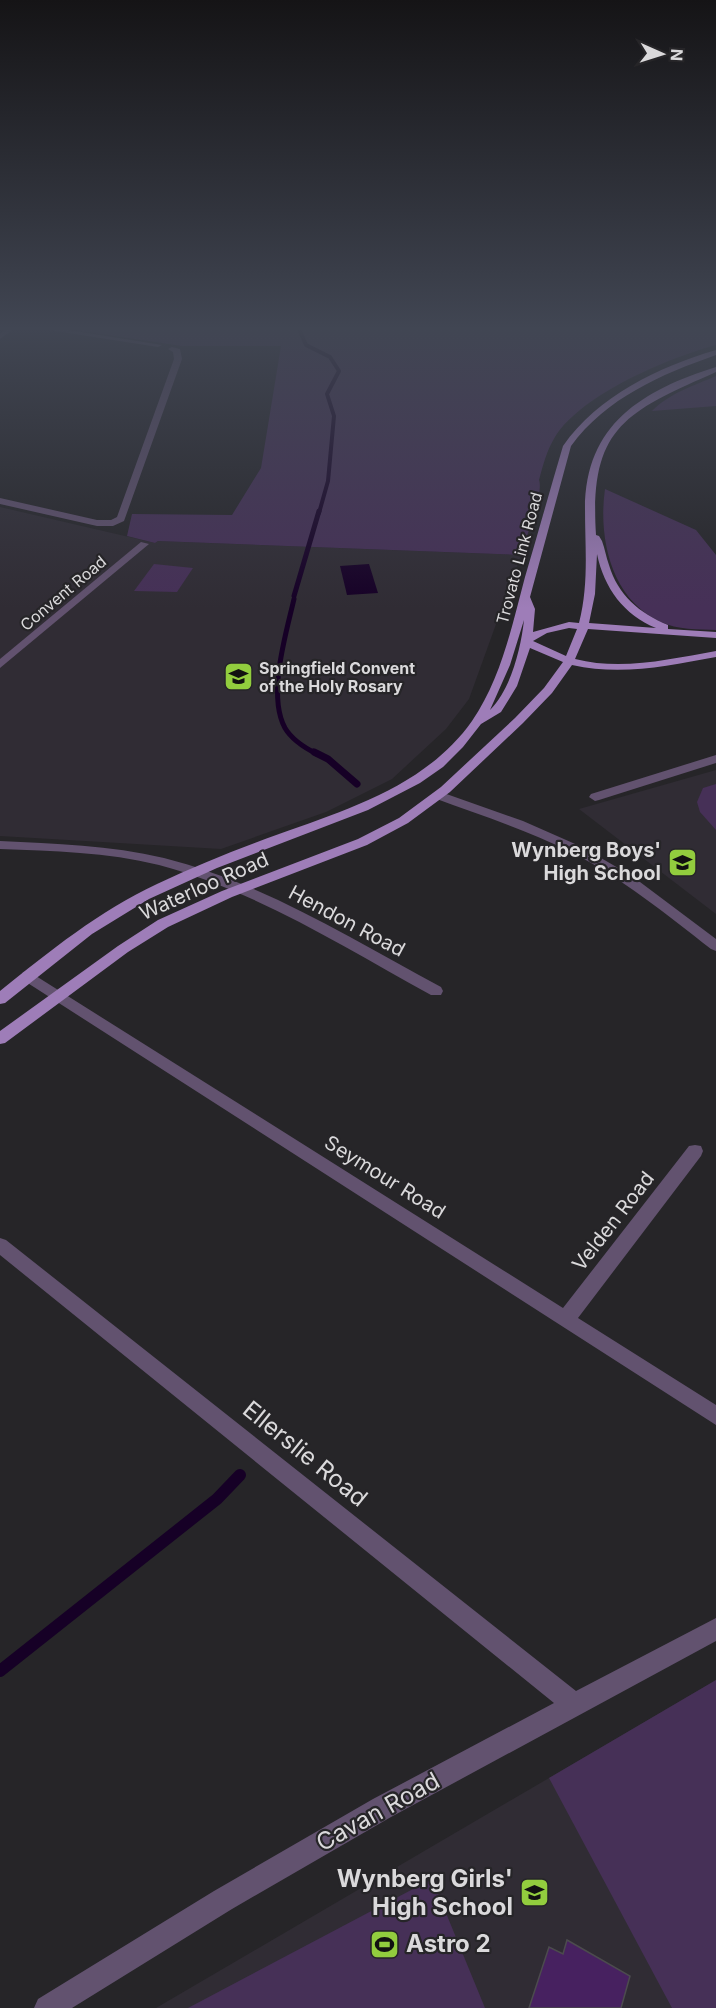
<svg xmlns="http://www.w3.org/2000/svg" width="716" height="2008" viewBox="0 0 716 2008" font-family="Inter,sans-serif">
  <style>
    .built { fill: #302c34 }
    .green { fill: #463057 }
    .water { fill: #160026 }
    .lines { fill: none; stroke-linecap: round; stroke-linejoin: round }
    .stream-far3 { stroke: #160026; stroke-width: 4 }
    .stream-far2 { stroke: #160026; stroke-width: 5 }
    .stream-far1 { stroke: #160026; stroke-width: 7 }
    .stream { stroke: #160026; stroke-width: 12 }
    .building { fill: #472160; stroke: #4c4b4e; stroke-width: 1.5 }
    .minor { fill: #62526f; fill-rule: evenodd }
    .major { fill: #9e7db8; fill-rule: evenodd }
    .labels { text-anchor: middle; stroke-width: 4.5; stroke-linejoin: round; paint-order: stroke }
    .far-street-label { font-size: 16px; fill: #dad9db; stroke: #262528 }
    .far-poi-label { font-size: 16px; font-weight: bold; fill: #dad9db; stroke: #262528; text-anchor: start }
    .poi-label { font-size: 20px; font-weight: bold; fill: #dad9db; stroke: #262528; text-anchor: end }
    .street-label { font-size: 20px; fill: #dad9db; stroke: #262528 }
    .near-street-label { font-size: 24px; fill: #dad9db; stroke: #262528 }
    .near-poi-label { font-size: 24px; font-weight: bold; fill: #dad9db; stroke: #262528; text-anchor: end }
  </style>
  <rect width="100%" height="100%" fill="#262528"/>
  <g class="built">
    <path d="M0,507L155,543L158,541L521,555L469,699L446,729L392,779L326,812L221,849L0,836Z"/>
    <path d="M716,770V914L579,809Z"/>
    <path d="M716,1680V2008H156L549,1778Z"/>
  </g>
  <g class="green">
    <path d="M55,327H716V345C668,358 582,394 555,437C547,450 543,465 539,480C544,492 525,540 521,555L158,541L155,543L127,536L132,514L232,515L261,468L281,346H182Z"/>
    <path d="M716,376V406L652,411C668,394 695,385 716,376Z"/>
    <path d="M605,489L696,530L716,555V630C698,629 677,630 661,622C611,600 598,538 605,489Z"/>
    <path d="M154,564L193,568L177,592L134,591Z"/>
    <path d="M716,784V830L700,812L697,802L703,788Z"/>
    <path d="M716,1680V2008H672L549,1778Z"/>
    <path d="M432,1879L485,2008H188Z"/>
  </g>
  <path class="water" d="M369,564L378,593L347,595L340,566Z"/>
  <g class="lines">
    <path class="stream-far3" d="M298,327L306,345L330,357L339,371L327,394L334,416L328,481L319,513"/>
    <g class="stream-far2">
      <path d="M294,596L319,511"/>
      <path d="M294,599C286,634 267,695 285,728C292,740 305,748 317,754"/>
    </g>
    <path class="stream-far1" d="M314,752L328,759L357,784"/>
    <path class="stream" d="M0,1671L217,1499L240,1475"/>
  </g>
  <path class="building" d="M567,1940L630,1976L621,2008H529L549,1947L563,1954Z"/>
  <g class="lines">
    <g class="minor">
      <path d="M8,327H16L0,339V334Z"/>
      <path d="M30,327H50L162,345L158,347Z"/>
      <path d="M172,347L180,349L182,359L124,521L113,526H97L0,504V498L97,520H111L117,517L174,359L173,352L168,349Z"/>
      <path d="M141,542L149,544L0,668V659Z"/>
      <path d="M716,755V763L599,800L595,801L589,797L591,794Z"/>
      <path d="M438,791L523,821L582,847L632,876L716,939V951L711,949C666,914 622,878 571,852C527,830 480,815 434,798L432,795Z"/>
      <path d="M0,841C55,844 110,845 164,858C263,883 352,939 441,987L443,991L441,995H431C344,947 256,891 159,865C107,852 53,851 0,849Z"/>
      <path d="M28,971L563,1308L689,1146L695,1145L701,1146L703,1151L701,1156L578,1318L716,1405V1425L23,980L21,976L23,972Z"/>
      <path d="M0,1238L6,1240L576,1691L716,1618V1641L391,1817L232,1909L72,2008H34L38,1999L214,1891L373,1799L554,1703L0,1255Z"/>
    </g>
    <path class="major" d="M716,350V355C662,374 606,398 571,446L530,597L535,609L533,632L569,622L579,623C589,584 585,548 585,509C585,424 643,390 716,367V372C626,412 589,427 596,535L599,536L602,541C605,549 606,557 609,565C618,595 639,613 668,625V629L716,632V638L588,629L575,659C622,671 670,659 716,651V657C667,666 621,676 572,665L552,693L523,723L450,792L408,823L367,845L232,897L168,927L128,952L5,1043L0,1044V1031L118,946L158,920L222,891L358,839L399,818L441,787L515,718L544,688L563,662L530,648L517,686L501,712L481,724L463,747L443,767L420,783L368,810L217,868L149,899L92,934L5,1003L0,1004V991C50,951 99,911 157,884C197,865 238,849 279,834C349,809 427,785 472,721C501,679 512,626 525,577C538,533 550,490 563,446C598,396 658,367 716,350ZM597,554C604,588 624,615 656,628L589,623L595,594ZM524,620C521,648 511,689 490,710L510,665ZM569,628L577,629L566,656L533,641L547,633Z"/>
  </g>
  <linearGradient id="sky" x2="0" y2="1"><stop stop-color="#151416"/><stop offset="0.54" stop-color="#414653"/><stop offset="1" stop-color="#414653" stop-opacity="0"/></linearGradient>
  <rect width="716" height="608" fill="url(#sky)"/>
  <defs>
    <symbol id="school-square" viewBox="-11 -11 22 22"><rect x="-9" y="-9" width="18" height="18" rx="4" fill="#92cd3e" stroke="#262528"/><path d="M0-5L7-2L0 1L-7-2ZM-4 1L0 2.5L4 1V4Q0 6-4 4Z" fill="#111"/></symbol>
    <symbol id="stadium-square" viewBox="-11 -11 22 22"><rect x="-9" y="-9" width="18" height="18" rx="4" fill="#92cd3e" stroke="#262528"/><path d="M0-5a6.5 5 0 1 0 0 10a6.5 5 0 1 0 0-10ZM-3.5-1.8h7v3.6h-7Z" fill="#111"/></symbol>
  </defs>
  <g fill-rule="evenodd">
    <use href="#school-square" x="222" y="660" width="33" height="33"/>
    <use href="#school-square" x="666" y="846" width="33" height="33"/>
    <use href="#school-square" x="518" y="1876" width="33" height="33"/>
    <use href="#stadium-square" x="368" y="1928" width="33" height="33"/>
  </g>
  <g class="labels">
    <g class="far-street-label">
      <text transform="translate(519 558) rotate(-75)" y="6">Trovato Link Road</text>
      <text transform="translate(63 593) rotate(-40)" y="6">Convent Road</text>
    </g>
    <g class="far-poi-label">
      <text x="259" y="674">Springfield Convent<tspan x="259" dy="18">of the Holy Rosary</tspan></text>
    </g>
    <g class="poi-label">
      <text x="661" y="857">Wynberg Boys'<tspan x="661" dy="23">High School</tspan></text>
    </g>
    <g class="street-label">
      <text transform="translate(204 886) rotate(-24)" y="7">Waterloo Road</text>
      <text transform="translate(347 921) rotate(28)" y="7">Hendon Road</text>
      <text transform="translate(385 1177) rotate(32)" y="7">Seymour Road</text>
      <text transform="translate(613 1221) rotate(-52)" y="7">Velden Road</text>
    </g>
    <g class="near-street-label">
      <text transform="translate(305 1454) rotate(39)" y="8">Ellerslie Road</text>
      <text transform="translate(378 1812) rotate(-29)" y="8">Cavan Road</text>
    </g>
    <g class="near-poi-label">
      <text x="513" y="1887">Wynberg Girls'<tspan x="513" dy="28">High School</tspan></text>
      <text x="406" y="1952" text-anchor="start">Astro 2</text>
    </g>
  </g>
  <g transform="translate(662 54) rotate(93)" stroke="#262528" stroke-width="4.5" paint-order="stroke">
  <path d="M0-4.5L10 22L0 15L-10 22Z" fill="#dad9db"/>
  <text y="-9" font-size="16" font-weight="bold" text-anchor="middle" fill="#dad9db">N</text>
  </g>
</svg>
